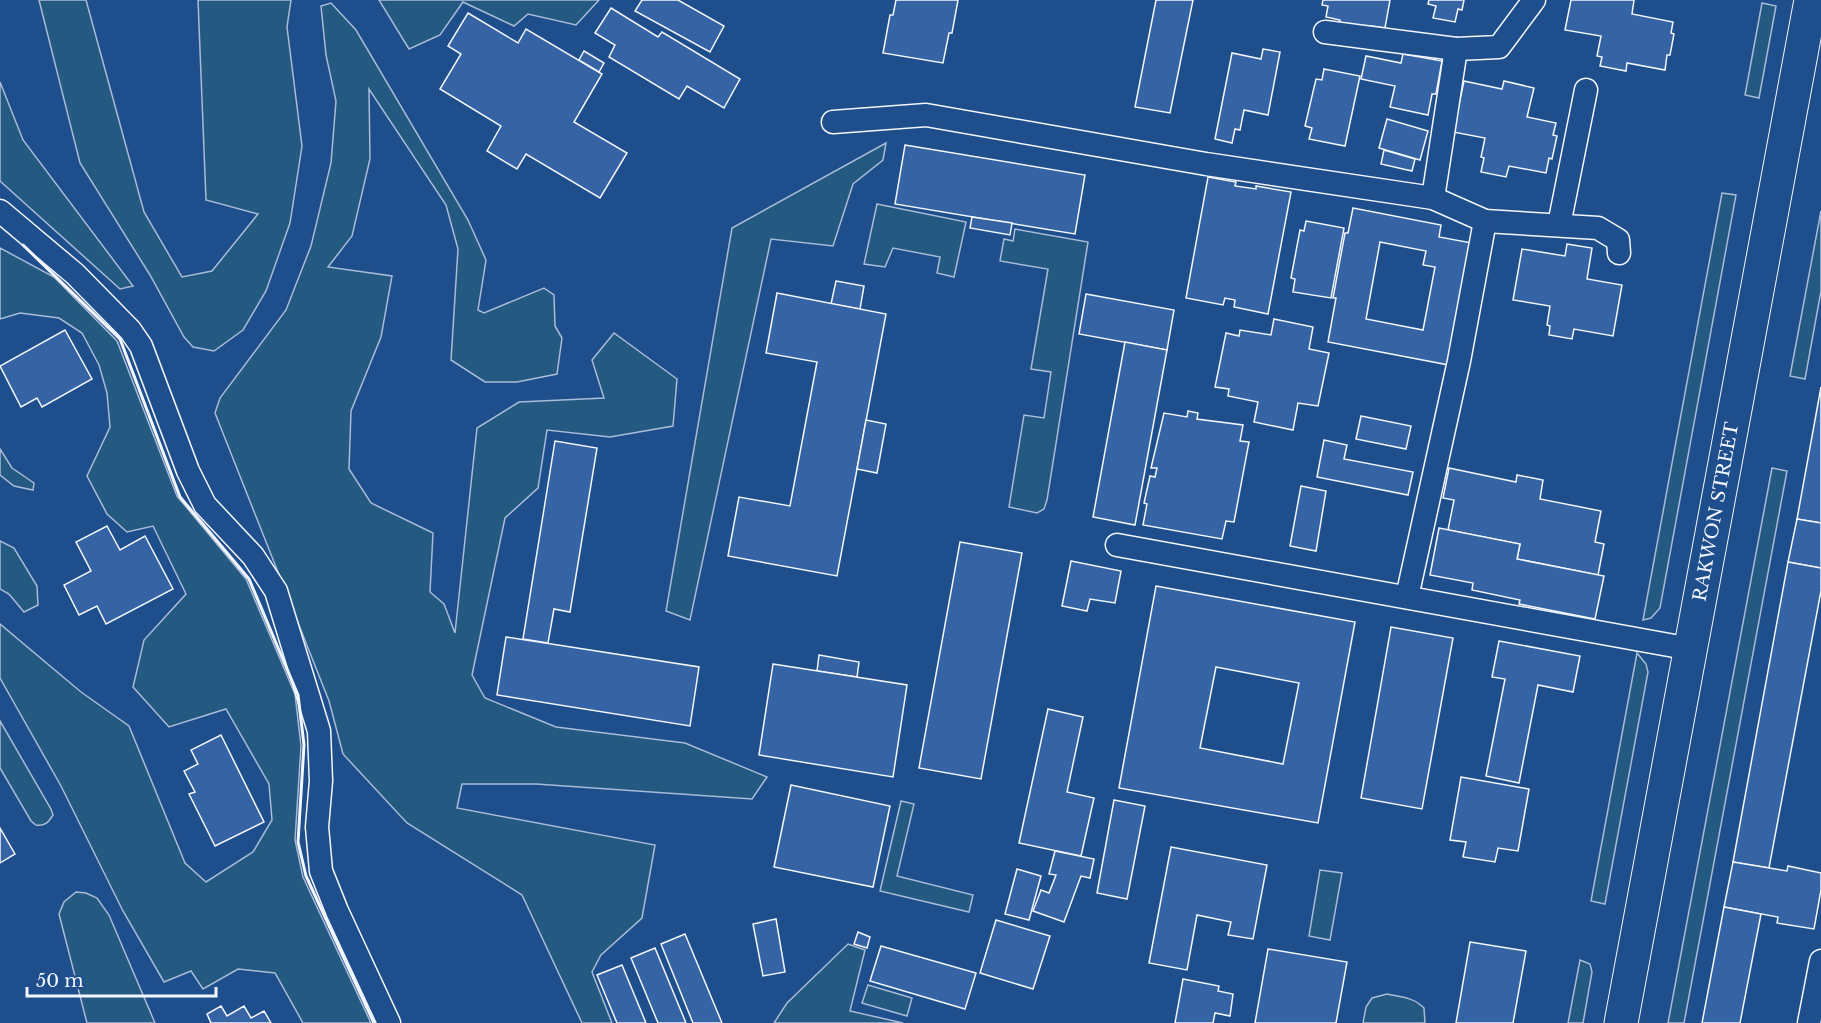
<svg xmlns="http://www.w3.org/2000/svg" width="1821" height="1023" viewBox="0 0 1821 1023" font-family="'Libre Baskerville',serif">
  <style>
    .green { fill: #245a82; stroke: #a8bbd7; stroke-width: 1.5 }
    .building { fill: #3563a3; stroke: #f2f6ff; stroke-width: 1.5; fill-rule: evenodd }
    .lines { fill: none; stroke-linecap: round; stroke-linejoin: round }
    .minor-casing { stroke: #f2f6ff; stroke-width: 25 }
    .primary-casing { stroke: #f2f6ff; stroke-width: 35 }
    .minor { stroke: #1f4e8c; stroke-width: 22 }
    .primary { stroke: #1f4e8c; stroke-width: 33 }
    .wall { stroke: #f2f6ff; stroke-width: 3 }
    .labels { text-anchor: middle; stroke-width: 4.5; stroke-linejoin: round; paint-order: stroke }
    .street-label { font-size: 18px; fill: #f2f6ff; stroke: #1f4e8c }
  </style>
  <rect width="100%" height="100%" fill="#1f4e8c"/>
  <g class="green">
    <path d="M39,0H86L144,212L182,277L212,271L258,214L206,200L198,0H291L287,27L302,146L290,223L266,291L243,330L214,351L193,347L184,337L150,275L80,163Z"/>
    <path d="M379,0H599L576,25L528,14L514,26L463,2L440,35L409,49Z"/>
    <path d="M331,3L356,30L468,220L486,260L478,310L484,313L544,288L554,295L555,326L562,338L557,374L517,382H485L451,360L458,249L446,205L369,89L370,159L352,236L328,267L392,276L381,337L351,411L349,469L371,503L433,533L430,592L444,604L455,633L477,428L519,402L604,398L592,360L614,333L677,379L673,426L610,437L547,430L538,488L505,518L472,675L485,698L556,727L685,743L767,777L752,799L536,784H462L457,808L655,845L642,918L601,955L592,972L612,1023H582L522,895L407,823L343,754L329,701L215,413L220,398L286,310L311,246L331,163L336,101L326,55L321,6Z"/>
    <path d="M1762,3L1776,6L1759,98L1745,95Z"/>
    <path d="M0,82L23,140L133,286L120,289L0,181Z"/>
    <path d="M886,143L883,160L853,184L833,246L771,239L690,620L666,611L732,228Z"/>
    <path d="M1722,193L1736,195L1660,608L1651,618L1643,620Z"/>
    <path d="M877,204L966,222L954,277L937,273L940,257L893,248L885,267L864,264Z"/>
    <path d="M1821,211V291L1805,379L1790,376Z"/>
    <path d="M1015,229L1088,242L1047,500L1044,509L1037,513L1009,507L1024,415L1044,418L1051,372L1031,369L1048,269L1000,261L1004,239L1013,241Z"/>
    <path d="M0,248L54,277L117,341L177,496L246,579L295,694L301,746L295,840L303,877L371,1023H303L275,973L238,969L203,989L191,971L164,982L123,911L61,786L0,678V624L81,692L129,726L185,863L206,882L253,852L272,820L269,784L226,709L169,727L133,687L144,640L186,594L153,526L127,532L107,514L87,476L110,427L107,393L99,365L82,333L59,318L20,313L0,319Z"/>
    <path d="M0,449L12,468L34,483L33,490L14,486L0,475Z"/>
    <path d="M1772,468L1787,471L1684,1023H1668Z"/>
    <path d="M0,541L14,548L37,586L38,605L24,612L9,594L0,589Z"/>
    <path d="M1637,653L1646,664L1648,672L1605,904L1591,901Z"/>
    <path d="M0,721L51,809L53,815C48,823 45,826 36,825L31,821L0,768Z"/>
    <path d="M901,801L914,804L897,876L973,895L969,912L880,891Z"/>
    <path d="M1320,870L1342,873L1330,940L1309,936Z"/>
    <path d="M76,892L86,893L97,898L109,915L155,1023H87L59,914L64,902Z"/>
    <path d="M848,944L865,950L850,1011L903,1023H774L787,1003Z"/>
    <path d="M1580,960L1590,964L1592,972L1583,1023H1568Z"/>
    <path d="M868,985L912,998L907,1016L862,1003Z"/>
    <path d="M1387,994C1401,997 1413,997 1424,1008L1425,1023H1363L1366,1007L1372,998Z"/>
  </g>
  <g class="building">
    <path d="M642,0H678L724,26L710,52L635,11Z"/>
    <path d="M896,0H958L952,33H949L943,63L883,53L890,15H893Z"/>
    <path d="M1156,0H1193L1170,113L1135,107Z"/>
    <path d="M1323,0H1390L1385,28L1371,26L1370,31L1339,26L1340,20L1326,17L1328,6L1322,5Z"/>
    <path d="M1429,0H1464L1462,10L1458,9L1455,22L1433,18L1436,6L1428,4Z"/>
    <path d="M1571,0H1634L1632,14L1673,22L1671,33L1674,34L1670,55H1667L1665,70L1627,63L1626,71L1600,66L1602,57L1597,56L1601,36L1565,30Z"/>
    <path d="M611,8L658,37L662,32L740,79L724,108L687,86L679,99L609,57L615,45L595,33Z"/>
    <path d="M468,13L518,43L526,29L602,74L574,122L627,153L600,198L526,154L517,169L487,151L501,126L440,89L461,54L448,46Z"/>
    <path d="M1263,49L1280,52L1268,115L1244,110L1240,130L1235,129L1232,143L1215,139L1232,53L1261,59Z"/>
    <path d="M584,51L604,63L599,72L579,60Z"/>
    <path d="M1403,54L1442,61L1436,94H1432L1428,115L1390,107L1395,86L1361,79L1366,56L1401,63Z"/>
    <path d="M1324,69L1360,76L1345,146L1309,139L1312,128L1305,126L1316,79L1322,80Z"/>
    <path d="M1464,81L1502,89L1504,81L1534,88L1527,117L1556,123L1553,135L1557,136L1552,159L1549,158L1546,173L1509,166L1506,177L1481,172L1484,158L1481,157L1485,138L1453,132Z"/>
    <path d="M1387,119L1428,131L1420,160L1379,148Z"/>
    <path d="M905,145L1085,175L1075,234L895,204Z"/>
    <path d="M1384,150L1415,159L1412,171L1381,164Z"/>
    <path d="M1208,177L1236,182L1235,186L1256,189V186L1291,192L1268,314L1234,307L1235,300L1225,298L1223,305L1186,298Z"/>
    <path d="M1353,208L1441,225L1439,237L1472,243L1449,365L1328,342L1336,298H1333L1345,233H1348ZM1380,242L1426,251L1423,265L1435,267L1423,330L1366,319Z"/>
    <path d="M972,217L1012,223L1010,235L970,228Z"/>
    <path d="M1306,221L1344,228L1331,298L1293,292L1295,279L1291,278L1300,230L1304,231Z"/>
    <path d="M1567,244L1592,248L1587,279L1622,285L1613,336L1574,329L1572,339L1549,335L1550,326L1547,325L1550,306L1513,300L1522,249L1565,256Z"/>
    <path d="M836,281L864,286L860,309L831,304Z"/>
    <path d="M777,293L886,314L837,576L728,556L739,497L790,506L817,362L766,353Z"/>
    <path d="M1086,294L1174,310L1167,350L1079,334Z"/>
    <path d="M1274,319L1313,327L1309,349L1329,353L1318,406L1298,403L1293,430L1254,422L1258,402L1228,396L1229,389L1215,387L1226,333L1239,336L1240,330L1271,335Z"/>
    <path d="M65,330L92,379L42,407L37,398L21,407L0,366Z"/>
    <path d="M1125,342L1167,350L1135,525L1093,517Z"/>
    <path d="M1821,387V523L1797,519Z"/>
    <path d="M1188,411L1198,413L1197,419L1243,425L1240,441L1249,442L1234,522L1226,521L1222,539L1143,525L1147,504L1144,503L1150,476L1155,477L1157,468H1151L1164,413L1187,417Z"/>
    <path d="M1361,416L1411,426L1406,449L1356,439Z"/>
    <path d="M866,420L886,424L877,473L857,469Z"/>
    <path d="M1324,440L1347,445L1344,459L1413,472L1408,495L1317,477Z"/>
    <path d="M555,441L597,448L570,612L554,609L548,643L523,639Z"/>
    <path d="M1449,468L1516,482L1517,475L1543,480L1540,499L1601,511L1595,542L1604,544L1598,575L1517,559L1520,544L1448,530L1454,500L1443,498Z"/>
    <path d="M1301,486L1326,491L1316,551L1290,546Z"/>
    <path d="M1797,519L1821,523V568L1788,562Z"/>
    <path d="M107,526L120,550L145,536L173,589L106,624L97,606L79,615L64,585L91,571L76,542Z"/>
    <path d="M1439,528L1520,544L1517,559L1604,576L1595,619L1519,604L1520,600L1472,590L1473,583L1430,575Z"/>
    <path d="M960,542L1022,553L981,779L919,768Z"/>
    <path d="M1071,561L1121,571L1115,603L1090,599L1087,611L1062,606Z"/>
    <path d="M1788,562L1821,568V591L1769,868L1733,862Z"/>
    <path d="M1156,586L1355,622L1318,823L1119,788ZM1216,667L1299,683L1283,764L1200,748Z"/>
    <path d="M1391,627L1453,638L1422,809L1361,798Z"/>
    <path d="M506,637L699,667L690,726L497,695Z"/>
    <path d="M1499,641L1580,656L1573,692L1538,685L1519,783L1486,776L1505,679L1492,677Z"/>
    <path d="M819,655L859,662L857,677L817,671Z"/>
    <path d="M773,664L907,685L893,777L759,755Z"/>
    <path d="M1048,709L1083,717L1067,792L1094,798L1081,856L1019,843Z"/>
    <path d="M221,735L264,822L215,846L189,794L195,792L184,771L198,764L191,750Z"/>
    <path d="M1461,777L1529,789L1518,851L1498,848L1495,862L1463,857L1466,842L1450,840Z"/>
    <path d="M791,785L890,806L873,887L774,867Z"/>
    <path d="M1114,800L1145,806L1127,899L1097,893Z"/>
    <path d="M0,828L15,854L0,863Z"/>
    <path d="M1171,847L1267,865L1253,939L1228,935L1231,922L1197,915L1187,970L1149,963Z"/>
    <path d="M1055,851L1094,859L1090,878L1081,876L1064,922L1033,911L1041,890L1049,893L1056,875L1049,874Z"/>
    <path d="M1733,862L1787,871L1788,866L1821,873V890L1814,929L1777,923L1778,917L1724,907Z"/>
    <path d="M1017,869L1041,876L1029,920L1005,914Z"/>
    <path d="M1724,907L1761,914L1740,1023H1702Z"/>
    <path d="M776,919L785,972L763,976L753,924Z"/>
    <path d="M996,920L1050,936L1033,989L980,973Z"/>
    <path d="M858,932L870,937L867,948L854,944Z"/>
    <path d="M685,934L722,1023H693L661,944Z"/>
    <path d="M1470,942L1526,951L1513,1023H1456Z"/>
    <path d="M881,946L976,973L965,1009L870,981Z"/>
    <path d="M655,948L686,1023H658L631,958Z"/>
    <path d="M1268,949L1347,962L1336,1023H1255Z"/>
    <path d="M622,965L646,1023H617L597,975Z"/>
    <path d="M1183,979L1219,986L1218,991L1233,994L1230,1016L1215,1013L1213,1023H1175Z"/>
    <path d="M221,1006L227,1016L244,1006L251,1018L264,1011L271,1023H211L207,1014Z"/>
  </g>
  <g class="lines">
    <defs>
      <g id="minor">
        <path d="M1325,32L1456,49L1499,47L1534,0"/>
        <path d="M833,122L926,115L1206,164L1433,198L1485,221L1598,228L1618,240L1619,253"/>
        <path d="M1433,198L1456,49"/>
        <path d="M0,211L75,274L130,330L141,346L188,471L205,505L253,556L276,591L319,731L321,781L317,827L321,871L337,911L389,1023"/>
        <path d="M1559,225L1586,90"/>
        <path d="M1117,545L1691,649"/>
        <path d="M1407,597L1459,361L1485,221"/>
        <path d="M1809,1023L1821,961"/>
      </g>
      <g id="primary">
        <path id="s1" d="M1621,1023L1811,0"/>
      </g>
    </defs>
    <use href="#minor" class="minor-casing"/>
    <use href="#primary" class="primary-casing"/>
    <use href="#minor" class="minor"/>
    <use href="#primary" class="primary"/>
    <path class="wall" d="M23,245L120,339L180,497L249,579L298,695L304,745L298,842L306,876L374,1023"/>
  </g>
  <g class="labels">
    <g class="street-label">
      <text dy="6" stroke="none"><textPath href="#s1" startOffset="520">RAKWON STREET</textPath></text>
    </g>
  </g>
  <path d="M27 987v9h189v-9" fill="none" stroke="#f2f6ff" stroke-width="3"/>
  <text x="36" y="987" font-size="18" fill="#f2f6ff" stroke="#1f4e8c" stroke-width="4.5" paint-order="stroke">50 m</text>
</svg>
